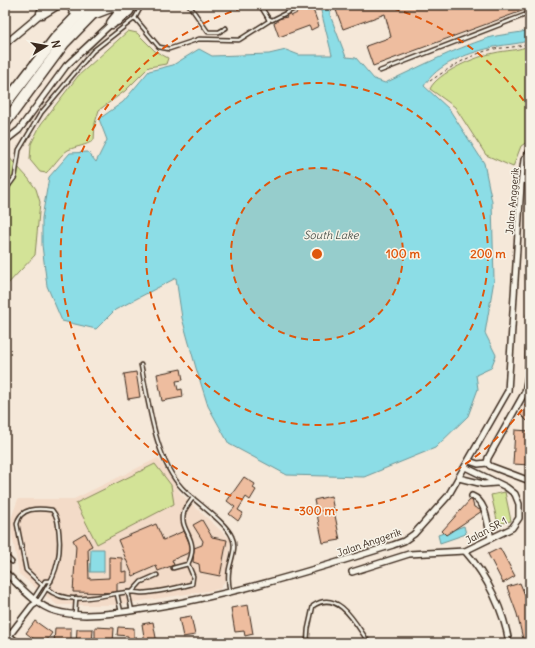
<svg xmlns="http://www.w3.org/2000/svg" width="535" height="648" viewBox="0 0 535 648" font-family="Delius,sans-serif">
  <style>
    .built { fill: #f3dbc8 }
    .green { fill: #d3e397; stroke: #87865a }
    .water { fill: #8cdde6; stroke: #6c9596 }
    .building { fill: #eebd9f; stroke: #3b2a1e }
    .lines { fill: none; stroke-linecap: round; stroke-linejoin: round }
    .service-casing { stroke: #3b2a1e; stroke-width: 5.5 }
    .minor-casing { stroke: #3b2a1e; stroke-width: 8 }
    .motorway-casing { stroke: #3b2a1e; stroke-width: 13 }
    .path { stroke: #3b2a1e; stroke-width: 1; stroke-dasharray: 3 3; stroke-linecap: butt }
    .service { stroke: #f7f3e8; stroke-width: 2.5 }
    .minor { stroke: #f7f3e8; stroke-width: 5 }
    .motorway { stroke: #f7f3e8; stroke-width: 10 }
    .rail-casing { stroke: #3b2a1e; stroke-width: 3 }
    .rail { stroke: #f7f3e8; stroke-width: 1.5; stroke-dasharray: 4.5; stroke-linecap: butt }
    .ring { fill: none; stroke: #df570d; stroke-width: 2; stroke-dasharray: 7 5 }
    .labels { text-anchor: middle; stroke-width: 3; stroke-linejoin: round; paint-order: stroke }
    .street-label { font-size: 10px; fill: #3b2a1e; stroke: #f7f3e8 }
    .water-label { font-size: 11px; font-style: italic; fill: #4f5750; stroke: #f7f3e8 }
    .centre { fill: #df570d; stroke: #f7f3e8; stroke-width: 2 }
    .ring-label { font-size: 12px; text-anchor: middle; font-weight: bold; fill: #df570d; stroke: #f7f3e8; stroke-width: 3; stroke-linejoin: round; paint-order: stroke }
  </style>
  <rect width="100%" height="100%" fill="#f5e8d9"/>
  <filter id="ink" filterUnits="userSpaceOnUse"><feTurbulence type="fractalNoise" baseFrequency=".025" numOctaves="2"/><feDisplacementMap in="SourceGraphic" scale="8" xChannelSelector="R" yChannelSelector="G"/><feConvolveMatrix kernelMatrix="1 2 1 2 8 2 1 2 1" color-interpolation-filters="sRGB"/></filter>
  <g filter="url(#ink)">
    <path class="built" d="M158,458L181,494L231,540L226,579L220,589L115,605H57L19,574L10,522L18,499H74Z"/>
    <g class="green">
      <path d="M128,31L137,33L155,51L168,58L166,64L149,67L125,91L99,110L95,123L94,140C86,146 77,146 68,150C60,155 53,167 46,173L40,172L30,160L31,144L41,124L78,76Z"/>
      <path d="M530,45V140L521,146L513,167L486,155L455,107L430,89C437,73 477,56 494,53C506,50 519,51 530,45Z"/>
      <path d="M5,153L28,178L36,189L40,202L35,255L5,287Z"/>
      <path d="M155,464L171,485L174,504L97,544L76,503Z"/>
      <path d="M505,492L511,521L498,524L491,495Z"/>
    </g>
    <g class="water">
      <path d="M322,5H330V15L346,57L356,58L374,79L385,83C419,67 452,50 488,38C501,34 516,34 530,30V40C517,45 503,44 490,48C466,54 437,64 424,86L449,109L484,163L492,202L494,280L485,333L496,355L491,368L476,375L478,389L468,416L435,448L364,477L287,475L229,444L208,406L196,368L182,318L176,278L115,310L96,329L62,321L47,286L42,245V218L49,177L70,153L88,152L96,162L107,140L99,119L123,102L149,71L173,65L199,49L212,56L269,54L286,50L299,55H332L321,11Z"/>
      <path d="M464,526L466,534L440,543L438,535Z"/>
      <path d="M91,549H104V572H90Z"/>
    </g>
    <g class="building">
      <path d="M348,5H530V8L373,66L366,46L391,37L385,14L343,29L336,10Z"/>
      <path d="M312,7L319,26L311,30L309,26L279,37L274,23L277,22V19L287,17L284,11L288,9L291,16L297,13V10L301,8L304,10Z"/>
      <path d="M181,369L183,380L176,381L178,390L182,389L183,397L162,401L157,374Z"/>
      <path d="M136,372L140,397L128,399L124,374Z"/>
      <path d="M530,404V418L527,421L520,414Z"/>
      <path d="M515,430L530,431V465L513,464Z"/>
      <path d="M244,477L255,484L253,488L256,490L250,500L246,497L238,510L243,513L238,521L229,514L235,507L227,501Z"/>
      <path d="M331,496L340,540L323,543L314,500Z"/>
      <path d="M470,500H472L474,507L482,511L446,535L442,531Z"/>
      <path d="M202,520L212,537L227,540L220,576L200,572L199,564L193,562L194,548L202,545L203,541L193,525Z"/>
      <path d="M156,524L163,540L184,531L193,551L172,560L174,565L158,571L156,566L133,576L118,540Z"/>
      <path d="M85,533L92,546L88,548L89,579L109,578V557L122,558V572L127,571V582L117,583V593L73,592L76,546L73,540Z"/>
      <path d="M500,548L515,576L503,583L488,554Z"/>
      <path d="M520,583L530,607V643H524L517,614L507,587Z"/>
      <path d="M248,605L253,634L245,636L244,631L235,632L231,608Z"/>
      <path d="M191,616L195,635L183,637L179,618Z"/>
      <path d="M35,621L52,633L45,643H39L26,633Z"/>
      <path d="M153,622L157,643H145L142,624Z"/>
      <path d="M95,627L114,628L113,643H95Z"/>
      <path d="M118,627L134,628V640H128V636L117,635Z"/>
      <path d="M55,628H71V643H54Z"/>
      <path d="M77,629H93L92,643H76Z"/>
    </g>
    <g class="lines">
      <defs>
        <g id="service">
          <path d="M189,5L208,32H219L226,28"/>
          <path d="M260,5L268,18L272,20L302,5"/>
          <path d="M135,18L159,47L169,49L199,39L239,40L269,21L268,18"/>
          <path d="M380,71L530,13"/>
          <path d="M5,191L15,177L19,150L41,113L93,51L135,18L142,5"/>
          <path d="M141,365C149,403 155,459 182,488C194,501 226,522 232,537C237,547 231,559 229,570C228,577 228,583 230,591"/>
          <path d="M5,555L12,562"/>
          <path d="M188,564C201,538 178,531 184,512C186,507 190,502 193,498"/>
          <path d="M47,589C71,608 104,593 131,592C135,592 139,593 143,593C159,592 176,588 192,584L193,576L188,564L173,568"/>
          <path d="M128,592L132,611"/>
          <path d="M132,592L141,582L157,575"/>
          <path d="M117,594L121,612"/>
          <path d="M34,598L45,581H51"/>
          <path d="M38,602C54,579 62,560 59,533C58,524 58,517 52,510C38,508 20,507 17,524L26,570L42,585"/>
          <path d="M75,614L76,598"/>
          <path d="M307,643L308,629L313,606C339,588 357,626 369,643"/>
        </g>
        <g id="minor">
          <path d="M5,44L42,13"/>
          <path d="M5,141L19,130L66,66L112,23"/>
          <path d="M530,316L528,376L525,392L488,458L487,463L490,466L530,481"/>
          <path d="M469,461L478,464L487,463"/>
          <path d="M465,467L506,487L515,494L519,504V518L512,528L465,551C487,576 504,611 509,643"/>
          <path d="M459,478L483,484L496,483"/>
          <path d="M472,496C487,502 487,524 491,538"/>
          <path d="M5,572C19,585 36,606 55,611C78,618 107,614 130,611C220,599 307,572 393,545L404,541L414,534L448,496L508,391L521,185L524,160L530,151"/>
          <path d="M352,572L409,554L465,551"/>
          <path d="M9,636L18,643"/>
          <path d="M5,641L32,606L38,602"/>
        </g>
        <g id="motorway">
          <path d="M74,10L76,5"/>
          <path d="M42,13L55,5"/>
          <path d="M95,13L113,6L117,7L120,13L112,23"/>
          <path d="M117,20L128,11L131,5"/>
          <path d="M5,104L55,39L88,5"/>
          <path d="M5,123L64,43L101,5"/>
        </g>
      </defs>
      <use href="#service" class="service-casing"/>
      <use href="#minor" class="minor-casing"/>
      <use href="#motorway" class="motorway-casing"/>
      <path class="path" d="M430,81C448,69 472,53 494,49C506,47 519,48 530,42"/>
      <use href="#service" class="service"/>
      <use href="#minor" class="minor"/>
      <use href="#motorway" class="motorway"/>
      <defs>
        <path id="rail" d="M5,10L11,5"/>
      </defs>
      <use href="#rail" class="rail-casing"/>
      <use href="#rail" class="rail"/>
    </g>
  </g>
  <circle cx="317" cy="254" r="86" fill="#df570d" fill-opacity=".12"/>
  <g class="ring">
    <circle cx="317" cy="254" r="86"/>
    <circle cx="317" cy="254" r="171"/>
    <path d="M529 400A257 257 0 1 1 253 5M381 5A257 257 0 0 1 529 108"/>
  </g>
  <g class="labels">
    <g class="street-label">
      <text transform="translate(512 201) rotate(-85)" y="4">Jalan Anggerik</text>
      <text transform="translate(486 530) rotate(-28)" y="4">Jalan SR 1</text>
      <text transform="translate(369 542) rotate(-19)" y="4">Jalan Anggerik</text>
    </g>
    <g class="water-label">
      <text x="331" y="239">South Lake</text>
    </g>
  </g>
  <circle cx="317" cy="254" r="6" class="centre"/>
  <g class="ring-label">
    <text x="403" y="258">100 m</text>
    <text x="488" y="258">200 m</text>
    <text x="317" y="515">300 m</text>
  </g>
  <rect width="535" height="648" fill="none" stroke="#f7f3e8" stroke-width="20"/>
  <rect x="10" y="10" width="515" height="628" fill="none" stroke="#3b2a1e" stroke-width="1.5" filter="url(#ink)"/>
  <g transform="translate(46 46) rotate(79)" stroke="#f7f3e8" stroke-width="3" paint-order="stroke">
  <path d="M0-3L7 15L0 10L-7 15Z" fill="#3b2a1e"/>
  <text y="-6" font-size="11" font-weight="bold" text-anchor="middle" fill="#3b2a1e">N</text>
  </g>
</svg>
